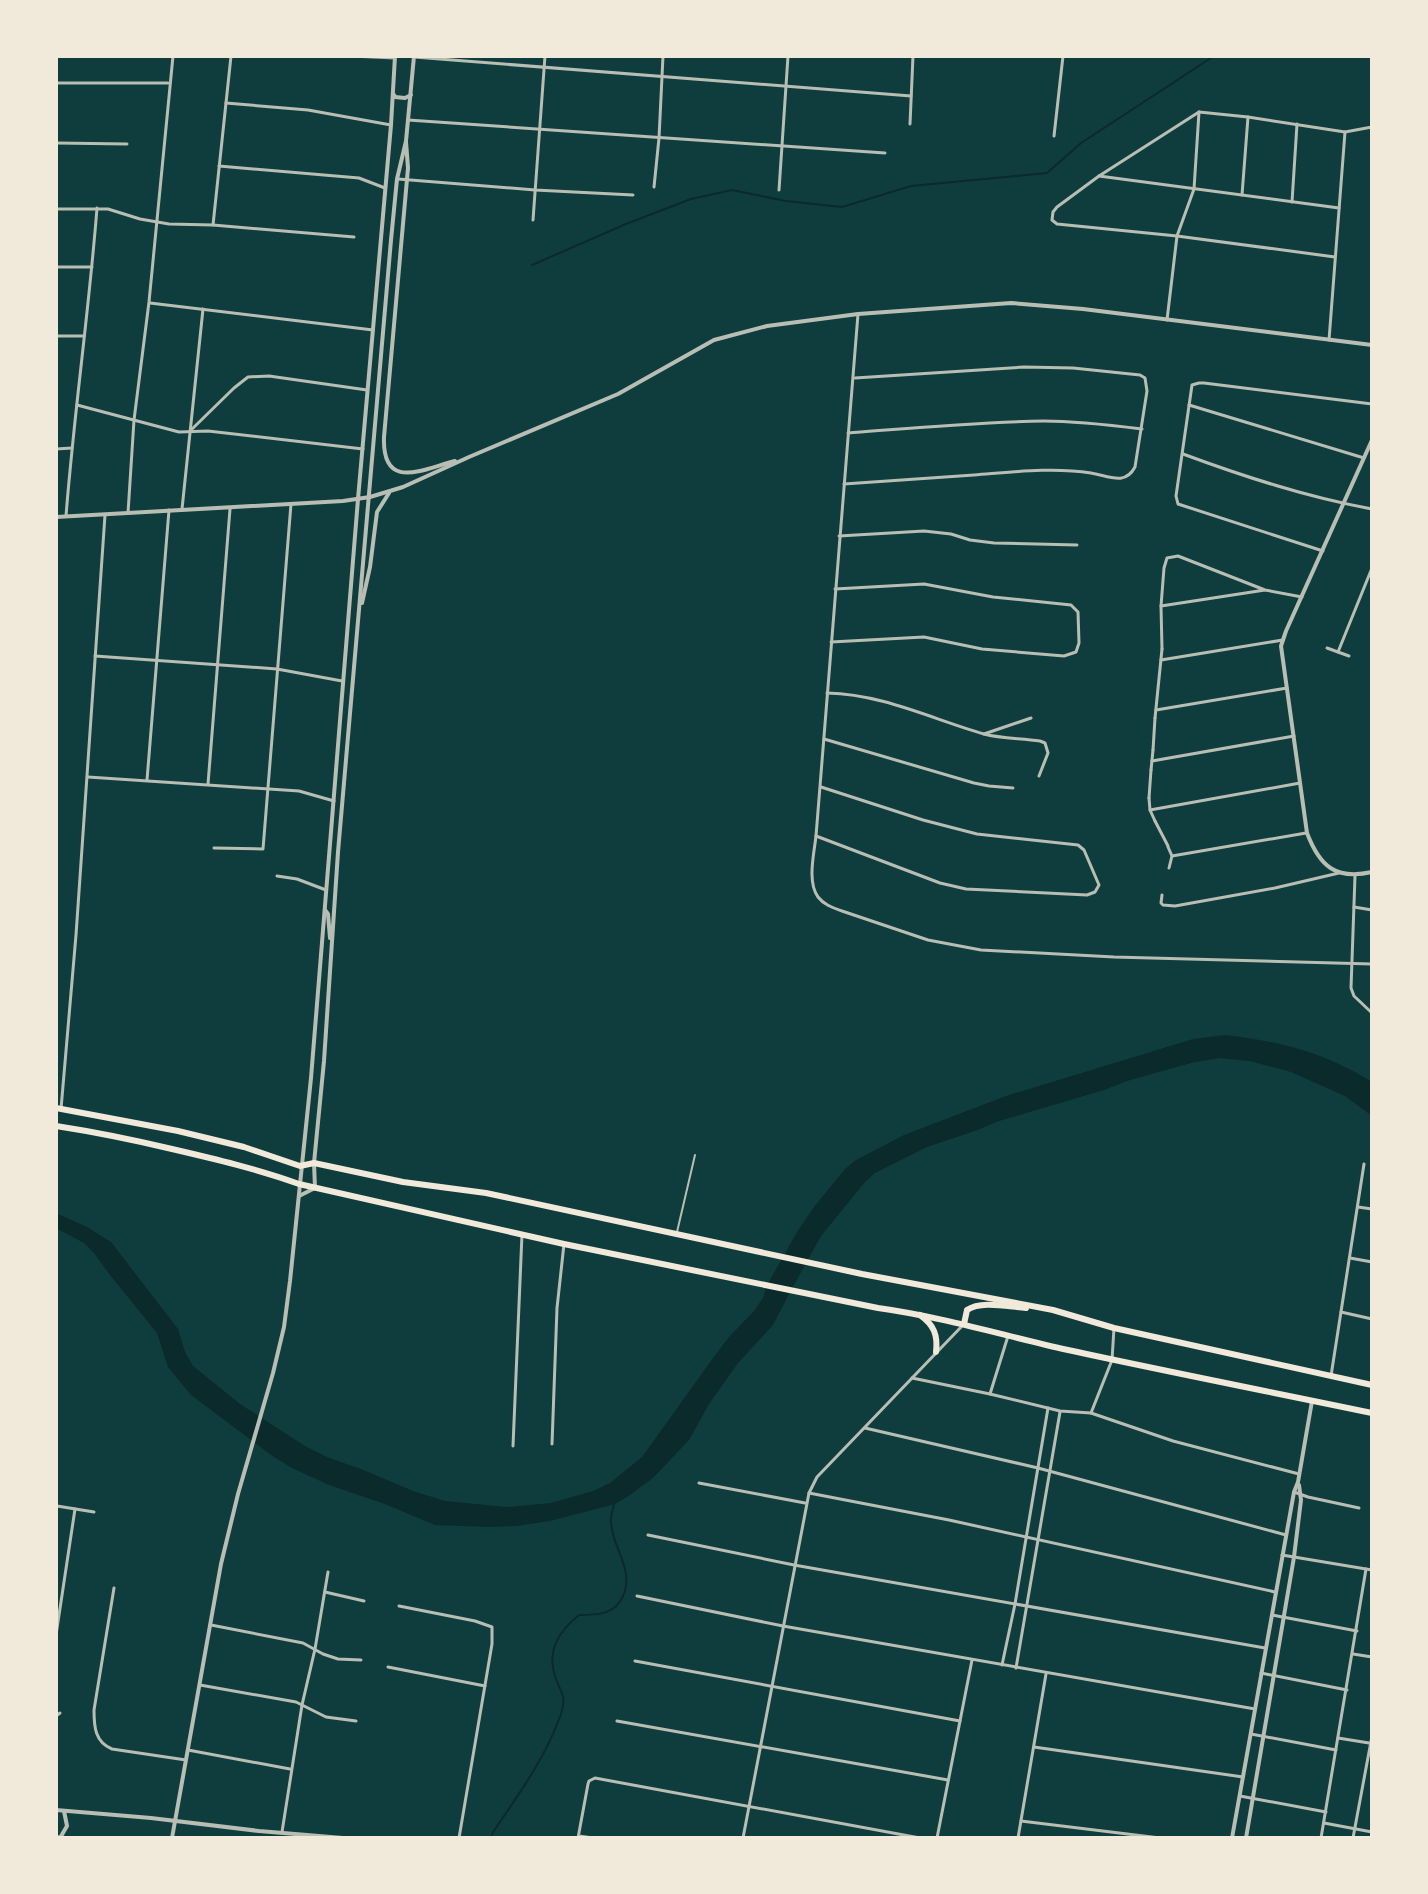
<svg xmlns="http://www.w3.org/2000/svg" width="1428" height="1894" viewBox="0 0 1428 1894" font-family="Helvetica,sans-serif">
  <style>
    .water { fill: #0a2a2b }
    .lines { fill: none; stroke-linecap: round; stroke-linejoin: round }
    .stream { stroke: #0a2a2b; stroke-width: 2 }
    .service { stroke: #b8beb3; stroke-width: 2 }
    .pedestrian { stroke: #b8beb3; stroke-width: 3 }
    .minor { stroke: #b8beb3; stroke-width: 3 }
    .tertiary { stroke: #b8beb3; stroke-width: 4 }
    .primary { stroke: #f1e9da; stroke-width: 6 }
  </style>
  <rect width="100%" height="100%" fill="#0f3d3e"/>
  <path class="water" d="M1225,1035C1282,1042 1322,1051 1372,1082V1116L1345,1096L1291,1072L1250,1061L1219,1058L1191,1063L1127,1081L1104,1090L999,1121L975,1131L927,1147L875,1173L865,1182L821,1236L789,1294L773,1325L738,1363L709,1404L689,1440L654,1477L630,1495L615,1504L550,1521L516,1526L488,1527L435,1525L385,1504L329,1485L292,1468L271,1455L191,1395L168,1367L157,1333L110,1275L94,1253L84,1243L56,1228V1213L87,1227L111,1242L178,1329L185,1352L193,1366L240,1404L305,1446L327,1457L366,1471L413,1491L445,1501L507,1507L551,1503L593,1491L610,1483L642,1457L716,1354L729,1337L754,1311L763,1298L766,1287L797,1232L814,1207L845,1169L856,1160L904,1135L1006,1096L1193,1039Z"/>
  <g class="lines">
    <g class="stream">
      <path d="M532,265L626,224L691,199L732,190L786,201L842,207L911,186L1047,173L1081,143L1214,56"/>
      <path d="M491,1838L493,1832C519,1794 546,1757 561,1714C567,1696 561,1693 556,1679C546,1651 558,1632 579,1615C597,1615 615,1615 623,1596C635,1570 612,1548 611,1522C610,1516 613,1510 614,1504"/>
    </g>
    <path class="service" d="M677,1232L695,1155"/>
    <g class="pedestrian">
      <path d="M1161,606L1162,649"/>
      <path d="M1153,750L1155,718"/>
      <path d="M1149,798L1151,770"/>
      <path d="M1155,821L1168,846"/>
    </g>
    <g class="minor">
      <path d="M351,56L395,58"/>
      <path d="M414,57L911,96"/>
      <path d="M56,83H168"/>
      <path d="M226,103L308,110L391,125"/>
      <path d="M408,120L885,153"/>
      <path d="M910,124L913,56"/>
      <path d="M1054,136L1063,56"/>
      <path d="M56,143L127,144"/>
      <path d="M219,166L359,178L385,188"/>
      <path d="M1099,176L1339,208"/>
      <path d="M398,179L535,190L633,195"/>
      <path d="M654,187L659,138L663,56"/>
      <path d="M779,190L788,56"/>
      <path d="M1242,195L1248,117"/>
      <path d="M1292,202L1297,124"/>
      <path d="M56,209H108L140,219L169,224L213,225L354,237"/>
      <path d="M533,220L545,56"/>
      <path d="M213,225L231,56"/>
      <path d="M1335,257L1177,236L1057,224L1052,220L1053,212L1057,207L1099,176L1199,112L1248,117L1345,132L1372,127"/>
      <path d="M56,267H92"/>
      <path d="M150,303L373,330"/>
      <path d="M858,314L816,836C814,854 807,882 818,897C824,905 834,908 842,911L928,940L981,950L1114,957L1372,964"/>
      <path d="M1167,320L1177,236L1194,189L1199,112"/>
      <path d="M56,336H84"/>
      <path d="M1329,340L1345,132"/>
      <path d="M77,405L179,432L208,431L363,449"/>
      <path d="M1189,405L1364,458"/>
      <path d="M190,431L234,388L248,377L269,376L367,390"/>
      <path d="M848,433C913,428 979,422 1044,421C1077,421 1110,425 1142,429"/>
      <path d="M56,449L72,448"/>
      <path d="M1183,454C1245,477 1306,497 1372,509"/>
      <path d="M844,484C887,481 930,478 974,475C1013,472 1053,467 1091,473C1109,476 1125,486 1135,467L1147,391L1145,378L1140,375L1073,368L1024,367L855,378"/>
      <path d="M182,509L203,309"/>
      <path d="M128,513L134,420L149,302L173,56"/>
      <path d="M66,516C74,413 89,311 97,208"/>
      <path d="M839,536L924,531L951,534L970,540L994,543L1077,545"/>
      <path d="M1323,551L1178,504L1176,496L1192,385L1199,383H1204L1372,404"/>
      <path d="M1265,590L1161,606L1164,568L1167,558L1178,556L1265,590L1302,597"/>
      <path d="M831,642L924,637L982,649L1064,656L1076,652L1079,643L1078,612L1071,605L993,597L924,584L835,589"/>
      <path d="M1327,648L1349,656"/>
      <path d="M1338,652L1372,568"/>
      <path d="M95,656L277,669L342,681"/>
      <path d="M1161,660L1283,640"/>
      <path d="M827,693C882,694 932,719 984,734C1002,739 1022,738 1040,741L1045,743L1048,753L1039,776"/>
      <path d="M1156,710L1287,688"/>
      <path d="M1155,718L1162,649"/>
      <path d="M984,734L1031,718"/>
      <path d="M824,739L974,783L989,786L1013,788"/>
      <path d="M1152,761L1294,736"/>
      <path d="M1151,770L1153,750"/>
      <path d="M88,777L299,791L334,801"/>
      <path d="M147,780L169,510"/>
      <path d="M208,784L230,509"/>
      <path d="M1149,798L1150,810L1155,821"/>
      <path d="M1150,810L1300,783"/>
      <path d="M816,836L940,883L966,889L1087,895L1095,892L1099,885L1084,850L1078,845L977,834L923,820L821,787"/>
      <path d="M1168,847L1172,856L1169,868"/>
      <path d="M214,848L263,849L291,504"/>
      <path d="M1172,856L1306,833"/>
      <path d="M277,876L297,879L326,890"/>
      <path d="M1355,876L1351,988L1354,996L1372,1013"/>
      <path d="M1162,895L1161,903L1163,905L1175,906L1275,888L1339,873"/>
      <path d="M1354,907L1372,910"/>
      <path d="M61,1109L76,935L105,515"/>
      <path d="M1358,1207L1372,1209"/>
      <path d="M1350,1258L1372,1262"/>
      <path d="M1341,1312L1372,1319"/>
      <path d="M1331,1376L1364,1164"/>
      <path d="M912,1378L990,1394L1060,1411L1091,1413L1173,1441L1299,1474"/>
      <path d="M990,1394L1008,1336"/>
      <path d="M1091,1413L1112,1360L1114,1328"/>
      <path d="M865,1428L1038,1468L1286,1535"/>
      <path d="M552,1444L557,1308L564,1244"/>
      <path d="M513,1446L522,1234"/>
      <path d="M699,1483L805,1503"/>
      <path d="M1294,1492L1308,1497L1359,1508"/>
      <path d="M809,1493L949,1520L1275,1592"/>
      <path d="M57,1506L94,1512"/>
      <path d="M648,1535L794,1565L1265,1648"/>
      <path d="M1282,1555L1372,1570"/>
      <path d="M114,1588L94,1710C94,1727 95,1742 112,1749L186,1760"/>
      <path d="M325,1592L364,1601"/>
      <path d="M637,1596L783,1626L1255,1709"/>
      <path d="M399,1606L475,1621L492,1627V1644L459,1838"/>
      <path d="M1272,1615L1357,1631"/>
      <path d="M211,1625L303,1643L323,1654L338,1659L361,1660"/>
      <path d="M56,1635L75,1509"/>
      <path d="M1353,1654L1372,1657"/>
      <path d="M635,1661L960,1721"/>
      <path d="M1002,1665L1015,1604L1048,1408"/>
      <path d="M388,1667L485,1686"/>
      <path d="M1016,1668L1060,1412"/>
      <path d="M1261,1673L1347,1690"/>
      <path d="M200,1685L296,1702L326,1717L356,1721"/>
      <path d="M56,1716L60,1713"/>
      <path d="M617,1721L948,1780"/>
      <path d="M1251,1734L1336,1750"/>
      <path d="M1338,1738L1369,1743"/>
      <path d="M1034,1747L1243,1777"/>
      <path d="M188,1750L290,1769"/>
      <path d="M1240,1796L1326,1812"/>
      <path d="M1021,1821L1160,1838"/>
      <path d="M1324,1823L1372,1832"/>
      <path d="M282,1832L302,1705L315,1649L328,1572"/>
      <path d="M579,1836L593,1838"/>
      <path d="M578,1838L588,1784L589,1781L595,1778L920,1838"/>
      <path d="M743,1838L809,1493L817,1477L963,1325"/>
      <path d="M937,1838L972,1660"/>
      <path d="M1018,1838L1046,1674"/>
      <path d="M1321,1838L1366,1569"/>
      <path d="M1353,1838L1372,1736"/>
    </g>
    <g class="tertiary">
      <path d="M394,95L395,97L405,98L411,95"/>
      <path d="M406,142L408,168L384,437C382,492 423,469 455,461"/>
      <path d="M1372,440L1286,631L1281,646L1307,833C1320,867 1336,880 1372,872"/>
      <path d="M56,517L343,501L370,497L403,487L469,457L618,394L714,340L767,326L858,314L1011,303L1083,309L1372,345"/>
      <path d="M362,603L370,567L377,512L389,493"/>
      <path d="M325,910L328,914L330,938"/>
      <path d="M299,1196L315,1188L314,1163L324,1061L338,852L391,240L397,179L406,141L414,56"/>
      <path d="M56,1810L151,1818L259,1831L343,1838"/>
      <path d="M56,1837L65,1838"/>
      <path d="M60,1838L67,1826L64,1811"/>
      <path d="M172,1838L221,1564L238,1494L273,1373L284,1327L290,1281L311,1078L358,499L391,125L395,56"/>
      <path d="M1232,1838L1294,1492L1298,1482L1312,1401"/>
      <path d="M1246,1838L1294,1557L1301,1500L1299,1485"/>
    </g>
    <g class="primary">
      <path d="M56,1108L178,1131L244,1147L300,1166L314,1163L403,1182L486,1193L862,1274L1053,1310L1114,1328L1372,1385"/>
      <path d="M56,1126C95,1132 134,1140 172,1149C215,1159 257,1169 299,1184L564,1244L878,1308C943,1317 1005,1336 1068,1350C1169,1372 1271,1392 1372,1413"/>
      <path d="M920,1315C934,1325 938,1335 936,1352"/>
      <path d="M964,1324L967,1310C981,1300 1009,1307 1026,1308"/>
    </g>
  </g>
  <rect width="1428" height="1894" fill="none" stroke="#f1e9da" stroke-width="116"/>
</svg>
